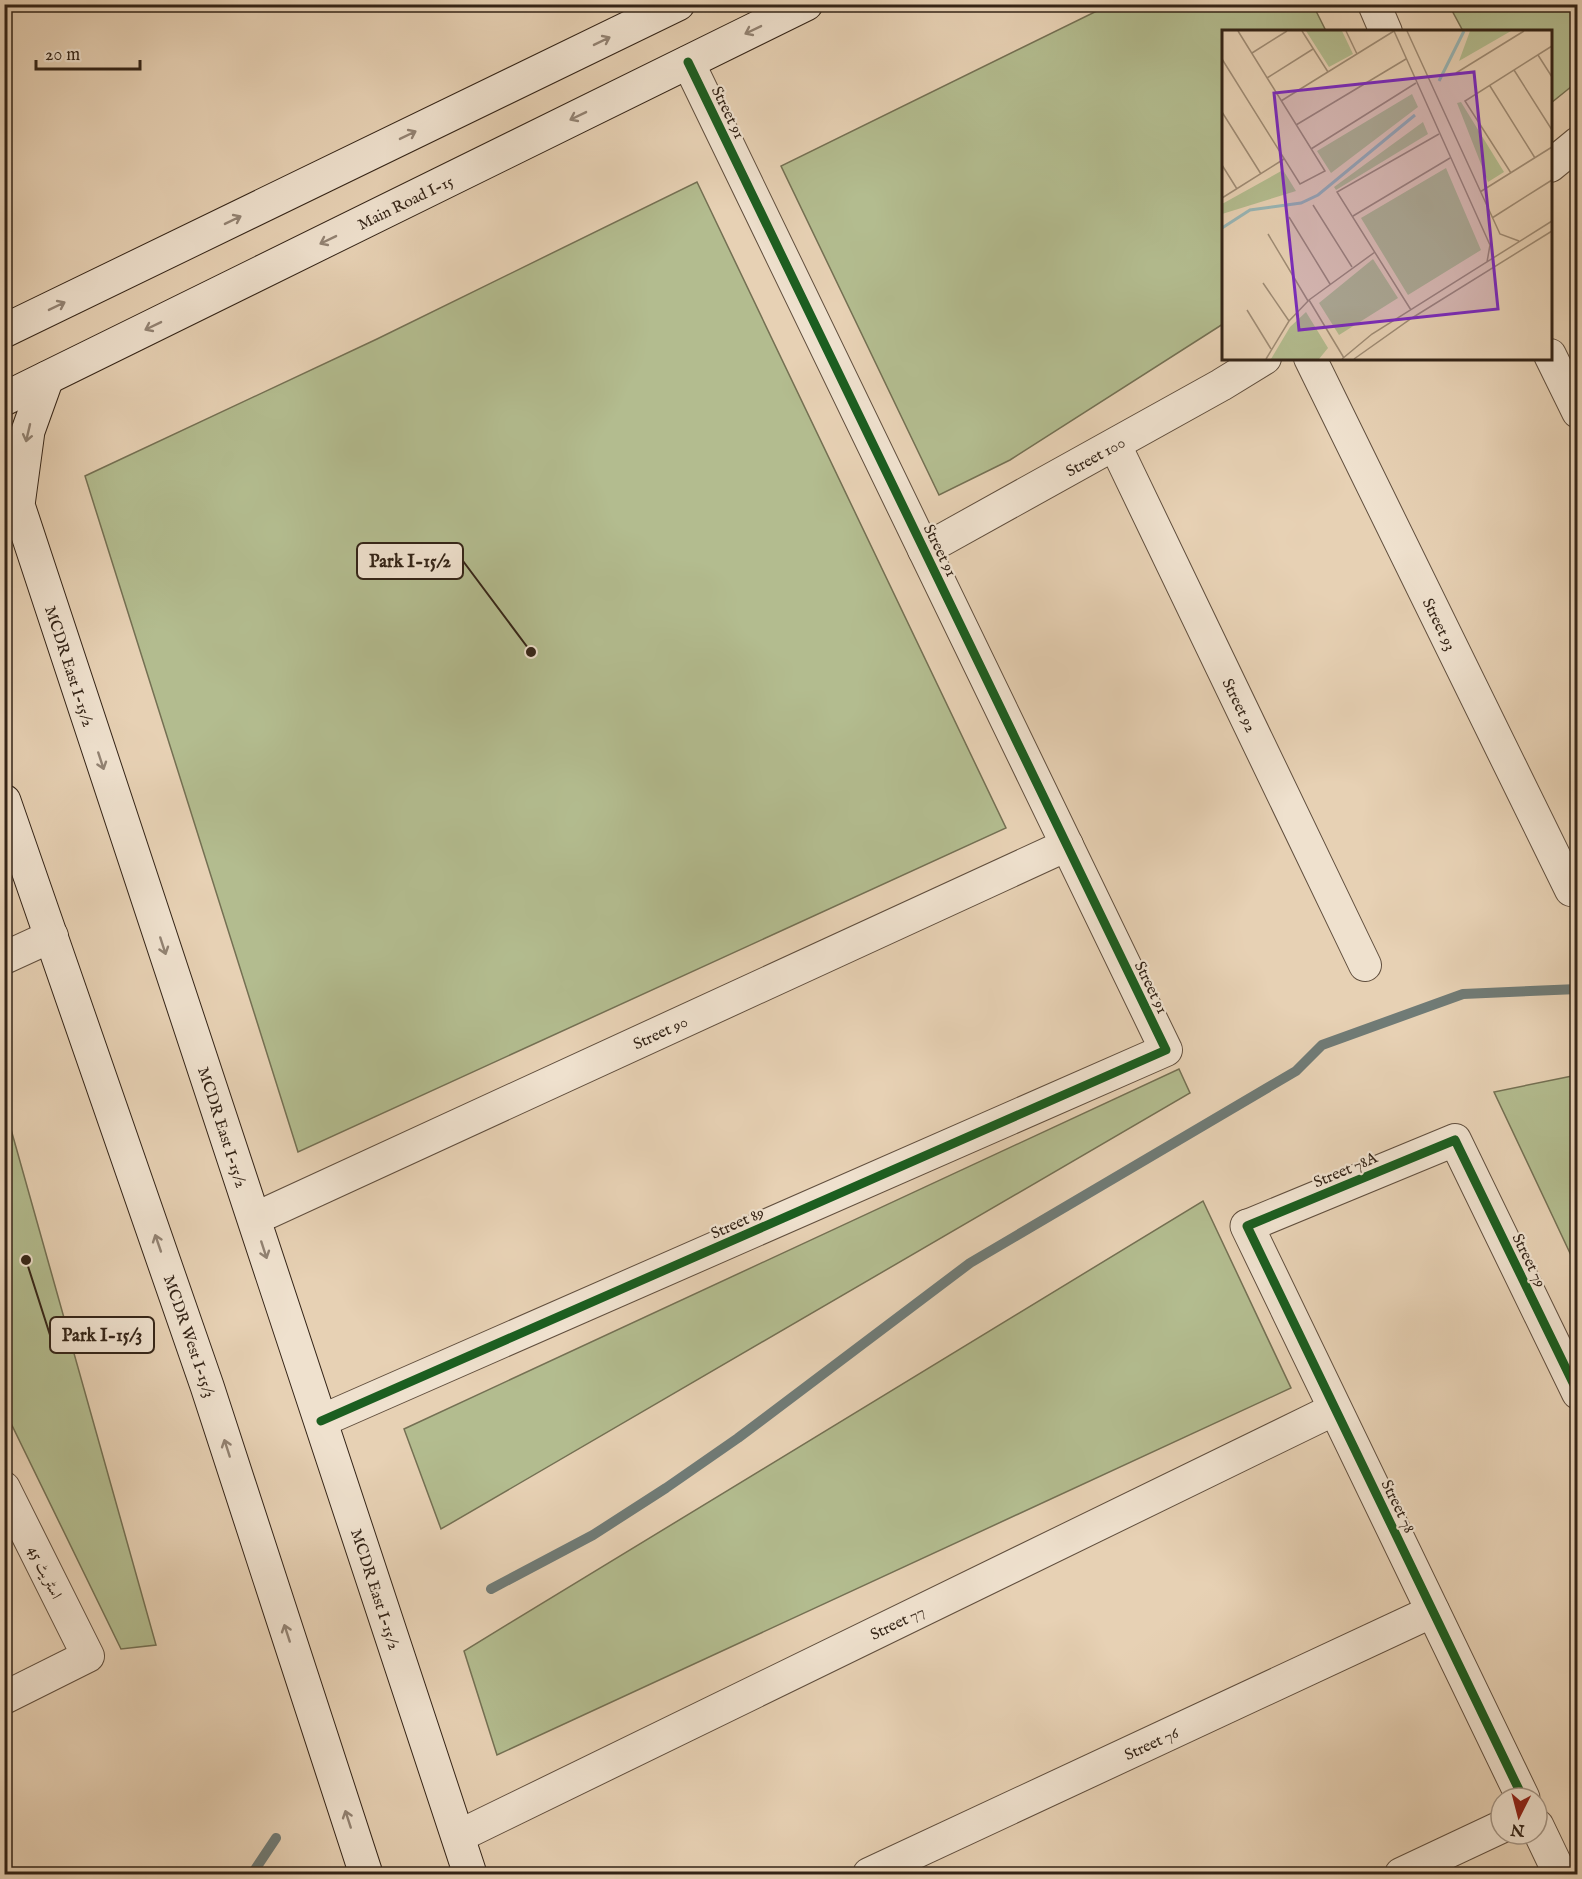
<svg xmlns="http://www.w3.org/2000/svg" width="1582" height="1879" viewBox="0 0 1582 1879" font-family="'IM FELL English',Amiri,serif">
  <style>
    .green { fill: #b3bc8f; stroke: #747053; stroke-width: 1.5 }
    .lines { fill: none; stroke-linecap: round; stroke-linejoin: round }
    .stream { stroke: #707b76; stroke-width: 10 }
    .minor-casing { stroke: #614f3e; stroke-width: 34 }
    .tertiary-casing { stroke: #614f3e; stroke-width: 35 }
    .secondary-casing { stroke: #342417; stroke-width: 35 }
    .minor { stroke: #efe1ce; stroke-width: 32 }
    .tertiary { stroke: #efe1ce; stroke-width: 33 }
    .secondary { stroke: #efe1ce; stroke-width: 33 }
    .cycleway-casing { stroke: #efe1ce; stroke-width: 13 }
    .cycleway { stroke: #1b5e20; stroke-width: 9 }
    .oneway { stroke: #928272 }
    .labels { text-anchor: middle; stroke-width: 4.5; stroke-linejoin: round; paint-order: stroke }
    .street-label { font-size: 16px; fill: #342417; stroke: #efe1ce }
    .inset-river { fill: none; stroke: #98b5b5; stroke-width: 3 }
    .inset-road { fill: none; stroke: #9f8c75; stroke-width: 1.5 }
    .view { fill: #7b2cbf; fill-opacity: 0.15; stroke: #7b2cbf; stroke-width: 3 }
    .inset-edge { fill: none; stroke: #342417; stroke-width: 3 }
    .leader { fill: none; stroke: #342417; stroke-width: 2 }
    .callout-dot { fill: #342417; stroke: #efe1ce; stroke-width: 2 }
    .callout { fill: #efe1ce; stroke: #342417; stroke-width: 2 }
    .callout-label { font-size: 18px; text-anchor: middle; font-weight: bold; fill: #342417 }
  </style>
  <rect width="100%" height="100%" fill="#e7d1b4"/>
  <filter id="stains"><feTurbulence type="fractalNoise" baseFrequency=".00333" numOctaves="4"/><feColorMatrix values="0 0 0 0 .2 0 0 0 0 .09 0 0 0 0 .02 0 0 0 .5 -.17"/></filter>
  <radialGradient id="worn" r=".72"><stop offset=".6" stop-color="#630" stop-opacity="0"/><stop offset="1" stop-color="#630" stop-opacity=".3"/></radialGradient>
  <g class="green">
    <path d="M1109,5H1313L1326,31L1224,32L1223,324L1010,460L939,495L781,166Z"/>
    <path d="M1449,5H1577V82L1551,103L1550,32L1463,31Z"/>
    <path d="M697,182L1006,828L298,1152L85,476L377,339Z"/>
    <path d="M1179,1069L1190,1093L441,1529L404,1429Z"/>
    <path d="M1577,1075H1578L1577,1268L1494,1092Z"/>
    <path d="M5,1108L156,1645L121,1649L5,1411Z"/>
    <path d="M1203,1201L1291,1388L497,1755L464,1651Z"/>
  </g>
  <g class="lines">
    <g class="stream">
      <path d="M491,1589L593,1535L666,1488L738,1438L970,1263L1296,1071L1322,1045L1463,994L1578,989"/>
      <path d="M252,1874L276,1838"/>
    </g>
    <defs>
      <g id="minor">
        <path d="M1374,4L1386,32"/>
        <path d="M1550,166L1578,143"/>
        <path d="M1550,355L1578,412"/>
        <path d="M1310,358L1571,890"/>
        <path d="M1115,445L1365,965"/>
        <path d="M924,550L1221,385L1265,358"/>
        <path d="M4,958L52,936"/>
        <path d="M254,1219L1067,845"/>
        <path d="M1247,1226L1455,1140L1578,1393"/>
        <path d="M321,1421L1166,1050L688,62"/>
        <path d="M4,1488L88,1656L4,1698"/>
        <path d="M459,1836L1335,1409"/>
        <path d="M869,1874L1433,1611"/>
        <path d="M1401,1874L1501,1827"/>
      </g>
      <g id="tertiary">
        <path d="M1247,1226L1523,1798"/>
        <path d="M1537,1826L1560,1874"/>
      </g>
      <g id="secondary">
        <path d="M4,331L678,4"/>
        <path d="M47,378L28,431L18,505L470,1874"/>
        <path d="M4,399L806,4"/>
        <path d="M4,801L207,1386L366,1874"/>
      </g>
    </defs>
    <use href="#minor" class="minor-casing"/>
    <use href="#tertiary" class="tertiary-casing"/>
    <use href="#secondary" class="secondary-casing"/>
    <use href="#minor" class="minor"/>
    <use href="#tertiary" class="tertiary"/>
    <use href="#secondary" class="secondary"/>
    <defs>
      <g id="cycleway">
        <path d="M321,1421L1166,1050L688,62"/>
        <path d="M1523,1798L1247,1226L1455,1140L1578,1393"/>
      </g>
    </defs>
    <use href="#cycleway" class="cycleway-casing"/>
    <use href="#cycleway" class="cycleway"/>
  </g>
  <defs><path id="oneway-shaft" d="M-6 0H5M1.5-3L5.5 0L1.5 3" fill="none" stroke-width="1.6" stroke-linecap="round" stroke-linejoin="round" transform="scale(1.5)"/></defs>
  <g class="oneway">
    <use href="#oneway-shaft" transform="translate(753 30) rotate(154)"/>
    <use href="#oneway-shaft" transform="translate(602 41) rotate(-26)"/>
    <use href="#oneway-shaft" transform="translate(578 116) rotate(154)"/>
    <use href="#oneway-shaft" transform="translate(408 135) rotate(-26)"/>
    <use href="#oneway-shaft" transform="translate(233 220) rotate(-26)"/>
    <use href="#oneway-shaft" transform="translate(328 240) rotate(154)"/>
    <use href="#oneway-shaft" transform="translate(57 306) rotate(-26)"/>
    <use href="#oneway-shaft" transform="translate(153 326) rotate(154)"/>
    <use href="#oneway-shaft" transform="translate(28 433) rotate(103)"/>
    <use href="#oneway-shaft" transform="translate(101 761) rotate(72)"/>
    <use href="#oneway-shaft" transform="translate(163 946) rotate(72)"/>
    <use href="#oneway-shaft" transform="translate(158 1243) rotate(-109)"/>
    <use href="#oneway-shaft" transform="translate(264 1250) rotate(72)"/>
    <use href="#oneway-shaft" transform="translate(227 1448) rotate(-108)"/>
    <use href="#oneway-shaft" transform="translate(287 1633) rotate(-108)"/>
    <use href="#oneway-shaft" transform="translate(348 1819) rotate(-108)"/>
  </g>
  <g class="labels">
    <g class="street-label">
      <text transform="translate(729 112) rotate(64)" y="6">Street 91</text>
      <text transform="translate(405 202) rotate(-26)" y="6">Main Road I-15</text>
      <text transform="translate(1095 456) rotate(-29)" y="6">Street 100</text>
      <text transform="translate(941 550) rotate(64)" y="6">Street 91</text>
      <text transform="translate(1440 624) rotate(64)" y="6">Street 93</text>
      <text transform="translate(70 666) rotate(72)" y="6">MCDR East I-15/2</text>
      <text transform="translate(1240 705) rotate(64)" y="6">Street 92</text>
      <text transform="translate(1152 987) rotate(64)" y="6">Street 91</text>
      <text transform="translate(660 1032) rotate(-25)" y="6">Street 90</text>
      <text transform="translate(223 1127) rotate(72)" y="6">MCDR East I-15/2</text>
      <text transform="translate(1345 1169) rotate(-23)" y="6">Street 78A</text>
      <text transform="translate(737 1222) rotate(-24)" y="6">Street 89</text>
      <text transform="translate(1530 1260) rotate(64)" y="6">Street 79</text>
      <text transform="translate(190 1336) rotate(71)" y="6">MCDR West I-15/3</text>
      <text transform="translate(1399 1506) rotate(64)" y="6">Street 78</text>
      <text transform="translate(46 1572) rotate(64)" y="6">اسٹریٹ 45</text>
      <text transform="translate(376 1589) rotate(72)" y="6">MCDR East I-15/2</text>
      <text transform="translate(897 1622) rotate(-26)" y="6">Street 77</text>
      <text transform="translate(1151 1743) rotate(-25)" y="6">Street 76</text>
    </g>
  </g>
  <g transform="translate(1222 30)">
    <rect width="330" height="330" fill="#e7d1b4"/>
    <path d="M84,1H120L131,24L107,37ZM248,1H289L237,31ZM190,64L196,77L109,143L95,121ZM239,72L282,142L266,152L235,73ZM201,92L206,104L114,160L112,157ZM224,138L259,220L186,265L139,188ZM61,140L74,161L0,184V174ZM151,229L176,268L117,305L97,273ZM84,282L106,318L97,329H49L68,297Z" fill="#b3bc8f"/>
    <path class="inset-river" d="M217,51L242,1M0,198L28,180L79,173L96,165L193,85"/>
    <path class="inset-road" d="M80,1L106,42M124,1L135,24M172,1L268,215L265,232M185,1L278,204L297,211M30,23L65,1M316,25L330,47M0,29L78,154L103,141L16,1M292,40L330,100M234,43L302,1M45,48L91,19M268,56L313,128M59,71L172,1M0,82L39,144M74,95L184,29M89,119L194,53M0,135L15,159M289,143L243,71L330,16M258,162L330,117M0,168L62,129M91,175L130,237M131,186L228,128M67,187L108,254M270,188L330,150M46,204L86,271M41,253L67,291M87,270L122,328M25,280L49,319M189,280L115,162L217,104M44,329L67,291L87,270L153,222M120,329L150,304L330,191M132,329L190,288L330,201"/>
    <path class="view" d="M252,42L276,279L77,300L52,63Z"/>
    <rect width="330" height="330" class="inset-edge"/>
  </g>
  <path class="leader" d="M531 652L463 561M26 1260L50 1335"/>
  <g class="callout-dot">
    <circle cx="531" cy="652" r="6"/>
    <circle cx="26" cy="1260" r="6"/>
  </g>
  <g class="callout">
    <rect x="357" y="543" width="106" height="36" rx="6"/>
    <rect x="50" y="1317" width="104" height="36" rx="6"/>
  </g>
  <g class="callout-label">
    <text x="410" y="567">Park I-15/2</text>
    <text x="102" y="1341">Park I-15/3</text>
  </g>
  <rect width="1582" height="1879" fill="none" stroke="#e7d1b4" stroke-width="24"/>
  <rect x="6" y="6" width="1570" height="1867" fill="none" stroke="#342417" stroke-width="3"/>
  <rect x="12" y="12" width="1558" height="1855" fill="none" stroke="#342417" stroke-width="1.5"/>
  <g transform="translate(1519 1816) rotate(186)"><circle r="28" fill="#efe1ce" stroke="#a49585" stroke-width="1.5"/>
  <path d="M0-4.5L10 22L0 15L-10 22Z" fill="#8f2418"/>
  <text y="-9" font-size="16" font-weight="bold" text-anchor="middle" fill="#342417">N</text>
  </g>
  <path d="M36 60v9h104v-9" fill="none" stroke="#342417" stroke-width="3"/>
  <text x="45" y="60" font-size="18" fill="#342417" stroke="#efe1ce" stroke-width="4.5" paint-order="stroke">20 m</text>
  <rect width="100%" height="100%" filter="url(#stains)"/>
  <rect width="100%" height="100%" fill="url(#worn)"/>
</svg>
